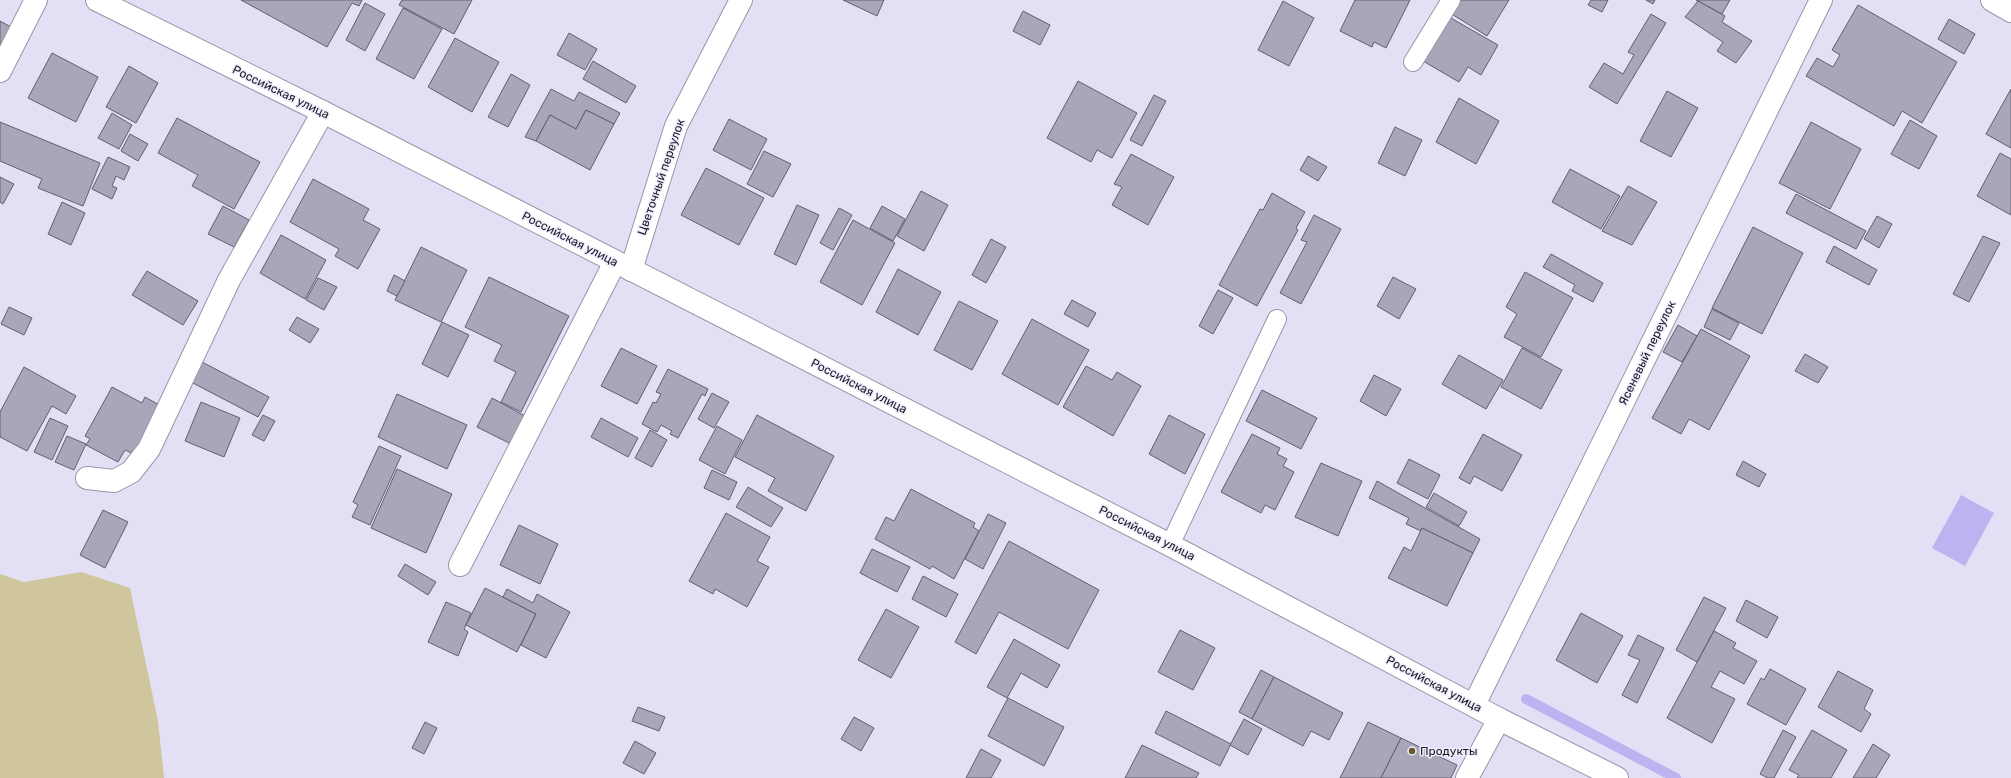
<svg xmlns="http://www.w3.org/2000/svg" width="2011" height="778" viewBox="0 0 2011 778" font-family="Rubik,sans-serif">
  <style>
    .green { fill: #cfc69e }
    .water { fill: #bfb2f1 }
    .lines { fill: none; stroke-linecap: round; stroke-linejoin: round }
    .stream { stroke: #bfb2f1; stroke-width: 10 }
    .building { fill: #a9a6ba; stroke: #615e70 }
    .lane-casing { stroke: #9995a9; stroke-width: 20 }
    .street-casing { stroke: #9995a9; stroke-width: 24 }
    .lane { stroke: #fff; stroke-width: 18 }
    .street { stroke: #fff; stroke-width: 22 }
    .poi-dot { fill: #665b28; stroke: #f0eeff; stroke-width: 1.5 }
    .labels { text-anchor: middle; stroke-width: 3; stroke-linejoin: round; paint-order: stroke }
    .street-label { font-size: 12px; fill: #19181f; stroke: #f0eeff }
    .poi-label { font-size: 12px; fill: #19181f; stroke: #f0eeff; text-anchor: start }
  </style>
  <rect width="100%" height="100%" fill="#e3e0f5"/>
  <path class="green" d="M81,572L130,588L158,721L164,778H0V574L24,582Z"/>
  <path class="water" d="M1961,495L1994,513L1965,566L1932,548Z"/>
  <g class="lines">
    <path class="stream" d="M1526,699L1676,778"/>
  </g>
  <g class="building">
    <path d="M241,0H362L359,6L352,3L327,47Z"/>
    <path d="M402,0H472L454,34L399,5Z"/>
    <path d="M843,0H884L877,16Z"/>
    <path d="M1355,0H1410L1386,48L1374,42L1372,47L1340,31Z"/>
    <path d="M1458,0H1509L1487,36L1450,13Z"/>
    <path d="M1591,0H1608L1602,12L1588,5Z"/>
    <path d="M1646,0H1655L1653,4Z"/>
    <path d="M1696,0H1730L1722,14Z"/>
    <path d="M1283,1L1314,18L1289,66L1258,50Z"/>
    <path d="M1698,1L1725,16L1722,22L1752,41L1736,63L1717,51L1723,42L1685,17Z"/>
    <path d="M365,3L385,14L365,51L346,40Z"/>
    <path d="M1858,5L1957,62L1922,123L1902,111L1894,126L1806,76L1817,58L1833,67L1840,55L1832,50Z"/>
    <path d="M403,8L442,29L414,79L376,59Z"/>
    <path d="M1023,11L1050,25L1040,45L1013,31Z"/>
    <path d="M1651,14L1666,23L1617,104L1589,87L1604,63L1623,74L1634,55L1628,52Z"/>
    <path d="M1449,17L1498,45L1481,75L1468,67L1459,82L1423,61Z"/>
    <path d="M1949,19L1975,34L1964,54L1938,39Z"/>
    <path d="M0,21L11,27L0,47Z"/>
    <path d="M569,33L597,49L585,70L557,55Z"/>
    <path d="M455,38L499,62L472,112L428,87Z"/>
    <path d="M52,53L98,77L76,122L28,98Z"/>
    <path d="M593,61L636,86L626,103L583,79Z"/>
    <path d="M129,66L158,83L136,123L106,107Z"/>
    <path d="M511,74L530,85L508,127L488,117Z"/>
    <path d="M1078,81L1137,113L1112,158L1097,150L1091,162L1047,138Z"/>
    <path d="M551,89L574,101L579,92L620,113L614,124L586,110L576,129L550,115L536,141L525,137Z"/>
    <path d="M2011,89V148L1986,134Z"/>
    <path d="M1667,91L1698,108L1671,157L1640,141Z"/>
    <path d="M1154,95L1166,101L1142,146L1130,140Z"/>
    <path d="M1459,98L1499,121L1476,164L1436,142Z"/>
    <path d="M586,110L614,124L590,170L536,141L550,115L576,129Z"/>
    <path d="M112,113L132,125L119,149L98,138Z"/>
    <path d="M177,118L260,162L234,209L192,186L198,175L158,153Z"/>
    <path d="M729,119L767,139L751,170L713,150Z"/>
    <path d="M1910,120L1937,136L1919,169L1891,154Z"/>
    <path d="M0,122L100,163L83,206L38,188L42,179L0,161Z"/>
    <path d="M1811,122L1861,149L1830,209L1779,183Z"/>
    <path d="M1395,127L1422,140L1405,176L1378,163Z"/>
    <path d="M130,134L148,144L138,161L121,151Z"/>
    <path d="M764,151L791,164L773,197L747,184Z"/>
    <path d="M2000,153L2011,159V215L1977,196Z"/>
    <path d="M1131,154L1174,177L1148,225L1112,205L1122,187L1114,184Z"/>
    <path d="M1308,156L1327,167L1318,181L1300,170Z"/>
    <path d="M108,157L130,167L124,180L116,176L112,186L117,188L112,199L92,189Z"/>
    <path d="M706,168L764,198L739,245L681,215Z"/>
    <path d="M1570,169L1620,196L1601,229L1552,202Z"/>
    <path d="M0,177L14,184L3,204L0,202Z"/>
    <path d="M313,179L369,209L363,220L380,229L358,269L335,256L339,249L290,222Z"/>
    <path d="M1628,186L1657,202L1632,245L1602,231Z"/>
    <path d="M921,191L948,205L924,251L897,236Z"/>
    <path d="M1272,193L1305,212L1296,228L1298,230L1257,306L1219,285L1260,209L1263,210Z"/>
    <path d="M1796,194L1866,231L1856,249L1786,213Z"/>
    <path d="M62,202L85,213L71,245L48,234Z"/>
    <path d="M797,205L819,215L796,265L774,254Z"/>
    <path d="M223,206L249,220L234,247L208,234Z"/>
    <path d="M882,206L905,219L893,241L870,228Z"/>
    <path d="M839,208L852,215L833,250L820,243Z"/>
    <path d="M1314,215L1341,229L1301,304L1280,293L1307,242L1301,240Z"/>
    <path d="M1877,216L1892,224L1879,248L1864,239Z"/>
    <path d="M853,220L895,243L862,305L820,282Z"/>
    <path d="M1753,227L1803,253L1762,334L1712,308Z"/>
    <path d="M281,235L326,260L305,299L260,273Z"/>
    <path d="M1983,236L2000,243L1969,302L1953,294Z"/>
    <path d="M991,239L1006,247L986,283L972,275Z"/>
    <path d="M1834,246L1877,270L1869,285L1826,262Z"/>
    <path d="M421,247L467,270L441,322L395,300Z"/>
    <path d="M1551,254L1603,283L1593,302L1572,291L1575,285L1543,267Z"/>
    <path d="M898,269L941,292L918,335L876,312Z"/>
    <path d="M147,271L198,301L183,325L132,295Z"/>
    <path d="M1525,272L1573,298L1541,357L1504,337L1517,314L1506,307Z"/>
    <path d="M394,275L405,281L397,296L387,291Z"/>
    <path d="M489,277L569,316L521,412L501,402L516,372L494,361L502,345L465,327Z"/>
    <path d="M1393,277L1416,289L1399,319L1377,306Z"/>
    <path d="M318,278L337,287L324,310L306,300Z"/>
    <path d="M1218,290L1233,298L1213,334L1199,326Z"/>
    <path d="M1072,300L1096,313L1088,327L1064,314Z"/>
    <path d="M959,301L998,321L972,370L934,350Z"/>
    <path d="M9,307L32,318L24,335L1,324Z"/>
    <path d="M1712,309L1739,323L1730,340L1704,327Z"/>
    <path d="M297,317L319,329L310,343L289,330Z"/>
    <path d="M1032,319L1089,350L1058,405L1002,374Z"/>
    <path d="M442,322L469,335L448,377L422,364Z"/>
    <path d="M1678,325L1697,336L1682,362L1663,352Z"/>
    <path d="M1701,329L1750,356L1709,430L1689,419L1681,434L1652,418Z"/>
    <path d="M621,348L657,366L637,404L601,386Z"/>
    <path d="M1522,348L1562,370L1541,409L1501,387Z"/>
    <path d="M1805,354L1828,367L1818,383L1795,371Z"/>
    <path d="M1459,355L1503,380L1486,409L1442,384Z"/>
    <path d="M202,362L269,397L258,417L191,382Z"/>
    <path d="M1086,366L1112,380L1117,372L1141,386L1113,436L1063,407Z"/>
    <path d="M24,367L76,396L66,414L52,406L27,451L0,437V412Z"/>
    <path d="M668,369L708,389L705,396L702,394L678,438L670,434L672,431L661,425L657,432L642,424L653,402L656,403L661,394L656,392Z"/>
    <path d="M1374,375L1401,389L1386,416L1360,401Z"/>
    <path d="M112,387L142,403L145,397L161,406L136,455L125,450L118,462L86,445L90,439L85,436Z"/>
    <path d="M1262,390L1317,418L1301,449L1246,421Z"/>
    <path d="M712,393L729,402L714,428L698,419Z"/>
    <path d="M397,394L467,425L447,469L378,437Z"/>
    <path d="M492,398L525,416L511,444L477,427Z"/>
    <path d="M201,402L240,418L224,457L185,441Z"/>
    <path d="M263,415L275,421L264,441L252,435Z"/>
    <path d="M757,415L834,456L806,511L768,491L775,478L735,457Z"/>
    <path d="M1169,415L1205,434L1185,474L1149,454Z"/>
    <path d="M50,418L68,426L52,460L34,452Z"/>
    <path d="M601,418L638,438L628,457L591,437Z"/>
    <path d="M717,426L742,440L725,474L699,460Z"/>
    <path d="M650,430L667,440L652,467L635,458Z"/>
    <path d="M1252,434L1280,448L1277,454L1287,459L1283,466L1294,472L1275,510L1265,505L1261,513L1221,492Z"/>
    <path d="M1483,434L1522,455L1502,491L1474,476L1470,484L1459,478Z"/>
    <path d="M67,436L86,444L74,470L55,462Z"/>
    <path d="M379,446L401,456L370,525L352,517L358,505L353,502Z"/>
    <path d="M1409,459L1440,475L1428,499L1397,483Z"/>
    <path d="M1743,461L1766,474L1759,487L1736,475Z"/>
    <path d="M1321,463L1362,481L1338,536L1295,517Z"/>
    <path d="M397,469L452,494L426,553L371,528Z"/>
    <path d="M712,470L737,482L729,500L704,488Z"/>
    <path d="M1377,481L1480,539L1473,553L1422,528L1421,531L1406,524L1409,518L1369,498Z"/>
    <path d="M748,487L783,508L771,527L736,507Z"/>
    <path d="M911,489L975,523L973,527L979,531L954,579L932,566L930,569L875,539L886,517L894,521Z"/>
    <path d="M1434,493L1467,512L1459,526L1426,507Z"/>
    <path d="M103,510L128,522L105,568L80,555Z"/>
    <path d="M726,513L770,537L757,561L769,567L747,607L715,589L713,594L689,581Z"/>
    <path d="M988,514L1006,523L983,569L965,559Z"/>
    <path d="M519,525L558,544L540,584L500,565Z"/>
    <path d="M1422,528L1473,553L1447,606L1388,578L1404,547L1411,551Z"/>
    <path d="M1009,541L1099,590L1068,649L999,612L976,654L955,642Z"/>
    <path d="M872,549L910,567L897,592L860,573Z"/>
    <path d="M405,564L436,582L428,595L398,576Z"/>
    <path d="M923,576L958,594L946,617L912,599Z"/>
    <path d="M485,588L536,614L517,652L466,625Z"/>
    <path d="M507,589L533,603L537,594L570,612L546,658L521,645L536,614L503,597Z"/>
    <path d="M1704,597L1726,608L1697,662L1676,650Z"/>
    <path d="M1746,600L1778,617L1767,638L1736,621Z"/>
    <path d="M446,602L471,613L464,629L468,632L458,656L428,642Z"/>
    <path d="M886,609L919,627L891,678L858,660Z"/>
    <path d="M1581,613L1623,636L1597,683L1556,660Z"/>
    <path d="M1180,630L1215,648L1193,690L1158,672Z"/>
    <path d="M1714,631L1736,643L1733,648L1757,661L1744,684L1720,671L1711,687L1735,699L1712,743L1667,718Z"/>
    <path d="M1638,635L1664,648L1637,703L1622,695L1640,660L1628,655Z"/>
    <path d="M1014,639L1060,665L1047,688L1021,673L1007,698L987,687Z"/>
    <path d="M1770,669L1806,689L1786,725L1747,704L1761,678L1764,680Z"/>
    <path d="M1261,670L1274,677L1252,719L1239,712Z"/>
    <path d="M1838,671L1873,690L1864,709L1871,714L1861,732L1818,707Z"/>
    <path d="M1274,677L1343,713L1329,740L1311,731L1303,746L1252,719Z"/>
    <path d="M1008,698L1064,727L1044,766L988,736Z"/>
    <path d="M638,707L665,717L659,731L632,721Z"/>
    <path d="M1166,711L1231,744L1220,766L1155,733Z"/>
    <path d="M854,717L874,728L861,751L841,739Z"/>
    <path d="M1244,719L1262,729L1248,755L1230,745Z"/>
    <path d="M425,722L437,728L424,754L412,748Z"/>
    <path d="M1368,722L1401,738L1381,778H1340Z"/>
    <path d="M1783,730L1796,737L1774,778H1768L1760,774Z"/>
    <path d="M1812,730L1847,750L1831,778H1797L1799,775L1789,770Z"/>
    <path d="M1401,738L1457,765L1451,778H1381Z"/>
    <path d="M635,741L656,753L644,774L623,763Z"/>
    <path d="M1873,744L1890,755L1876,778H1853Z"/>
    <path d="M1142,745L1199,773L1196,778H1125Z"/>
    <path d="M981,749L1001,760L991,778H966Z"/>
  </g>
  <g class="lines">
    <defs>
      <g id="lane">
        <path d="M1413,62L1451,0"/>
        <path d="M1170,545L1277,319"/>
      </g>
      <g id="street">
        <path d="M97,0L323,112L1170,545L1499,719L1617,778"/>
        <path d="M1992,0L2011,11"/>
        <path d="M0,71L36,0"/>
        <path d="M631,270L676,126L741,0"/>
        <path d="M87,478L114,481L131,472L149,449L229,280L323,112"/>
        <path d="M460,565L615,262"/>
        <path d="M1474,705L1821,0"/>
        <path d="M1467,778L1499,719"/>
      </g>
    </defs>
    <use href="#lane" class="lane-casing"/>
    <use href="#street" class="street-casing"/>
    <use href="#lane" class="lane"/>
    <use href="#street" class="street"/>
  </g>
  <circle class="poi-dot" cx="1412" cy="751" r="4"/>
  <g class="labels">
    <g class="street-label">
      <text transform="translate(281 92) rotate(26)" y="4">Российская улица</text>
      <text transform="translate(661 177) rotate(-71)" y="4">Цветочный переулок</text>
      <text transform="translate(570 239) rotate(27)" y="4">Российская улица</text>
      <text transform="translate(1647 353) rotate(-64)" y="4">Ясеневый переулок</text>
      <text transform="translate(859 386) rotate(27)" y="4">Российская улица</text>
      <text transform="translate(1147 533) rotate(27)" y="4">Российская улица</text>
      <text transform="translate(1434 684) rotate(28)" y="4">Российская улица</text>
    </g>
    <g class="poi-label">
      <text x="1420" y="755">Продукты</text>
    </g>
  </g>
</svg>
